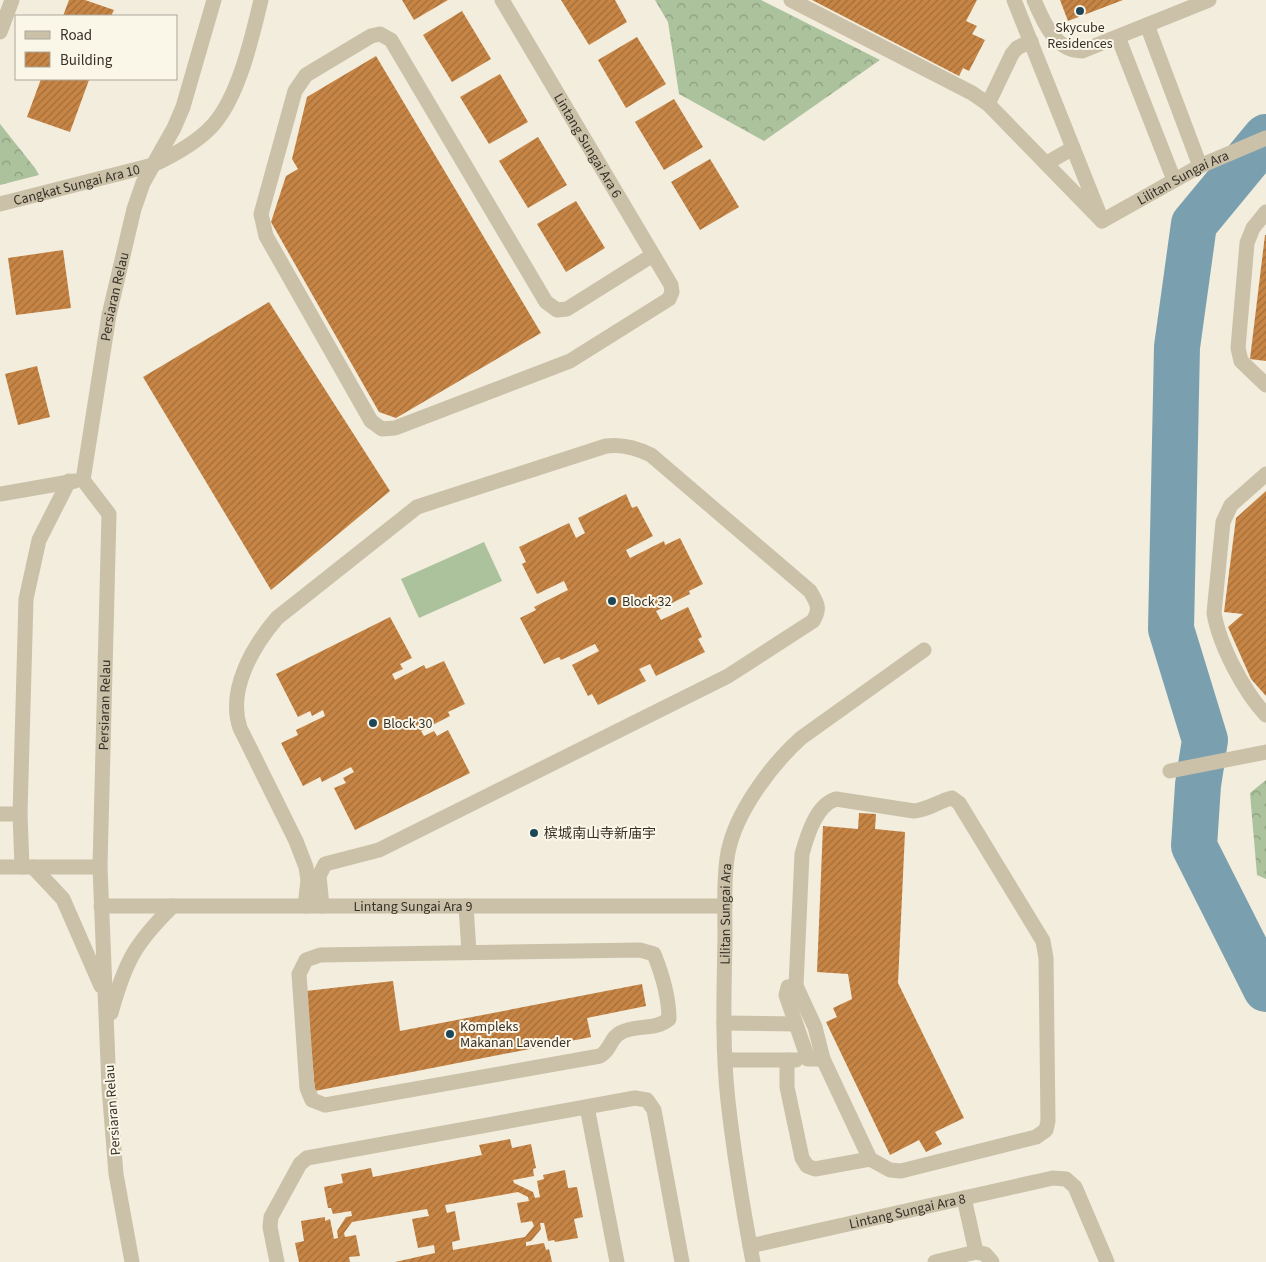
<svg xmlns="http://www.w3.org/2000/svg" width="1266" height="1262" viewBox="0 0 1266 1262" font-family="'Source Sans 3','Noto Sans SC',sans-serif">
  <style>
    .forest { fill: url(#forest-crowns) }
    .garden { fill: #abc29c }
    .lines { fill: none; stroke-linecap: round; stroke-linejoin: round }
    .river { stroke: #7aa0b0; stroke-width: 46 }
    .building { fill: url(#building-hatch); fill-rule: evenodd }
    .minor { stroke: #cbc0a8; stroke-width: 15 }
    .poi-dot { fill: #1d4659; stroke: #faf6e8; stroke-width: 2 }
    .labels { text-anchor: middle; stroke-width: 4; stroke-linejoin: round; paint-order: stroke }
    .poi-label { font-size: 14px; fill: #373128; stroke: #faf6e8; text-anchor: start }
    .street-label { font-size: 14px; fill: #373128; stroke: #faf6e8 }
  </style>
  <defs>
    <pattern id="forest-crowns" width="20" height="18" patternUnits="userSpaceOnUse" patternTransform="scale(1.25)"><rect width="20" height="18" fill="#abc29c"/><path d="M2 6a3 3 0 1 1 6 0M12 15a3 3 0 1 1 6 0" fill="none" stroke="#8c9e7f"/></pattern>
    <pattern id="building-hatch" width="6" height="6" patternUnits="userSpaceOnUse" patternTransform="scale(1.25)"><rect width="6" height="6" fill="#c78545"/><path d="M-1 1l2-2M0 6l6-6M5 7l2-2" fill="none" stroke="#a26d3a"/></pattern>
  </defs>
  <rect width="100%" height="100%" fill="#f2eddc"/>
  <g class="forest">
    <path d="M655,0H761L880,60L764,141L679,94L668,22Z"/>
    <path d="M0,124L35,168L39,175L0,185Z"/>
    <path d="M1266,780V879L1257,875L1250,793Z"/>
  </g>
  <path class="garden" d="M484,542L502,581L419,618L401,579Z"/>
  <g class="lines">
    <path class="river" d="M1266,137L1194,224L1177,347L1171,629L1205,740L1198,785L1194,846L1266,989"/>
  </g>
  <g class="building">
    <path d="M69,0H85L114,10L111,16H63Z"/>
    <path d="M402,0H448L414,20Z"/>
    <path d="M561,0H615L627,22L589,45Z"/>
    <path d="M812,0H977L966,21L977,26L972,34L985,40L969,71L963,68L959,76Z"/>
    <path d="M1060,0H1123L1068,21Z"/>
    <path d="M462,11L491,59L452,82L423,35Z"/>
    <path d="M637,37L666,84L626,108L598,60Z"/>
    <path d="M376,56L541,333L396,418L379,412L271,222L286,176L298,169L292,159L307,97Z"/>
    <path d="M500,74L528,122L489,144L460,97Z"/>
    <path d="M41,79L89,80L70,132L27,117Z"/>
    <path d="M674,99L703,147L664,170L635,122Z"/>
    <path d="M538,137L567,185L528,208L499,161Z"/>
    <path d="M710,159L739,207L700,230L671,182Z"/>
    <path d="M576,201L605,248L566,272L537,224Z"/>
    <path d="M1265,235H1266V361L1250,359Z"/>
    <path d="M63,250L71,308L16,315L8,258Z"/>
    <path d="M269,302L390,491L271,590L143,377Z"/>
    <path d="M37,366L50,417L18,425L5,374Z"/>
    <path d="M1266,491V696L1251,679L1228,627L1243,614L1224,612L1236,518Z"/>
    <path d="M626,494L632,508L637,506L653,536L626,550L630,558L664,541L665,545L680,538L703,584L689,591L690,594L656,611L661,620L688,607L702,637L698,639L705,652L656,676L650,664L639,669L646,681L598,705L592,694L588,696L572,665L599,651L595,644L561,660L559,657L544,664L520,618L536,610L534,607L568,590L564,581L537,594L522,564L526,562L519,547L569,523L576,538L585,533L578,518Z"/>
    <path d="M390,617L412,658L400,664L403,669L392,674L395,680L424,665L426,669L444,661L465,704L448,712L450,716L421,731L424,736L434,731L437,736L448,730L470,773L355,830L334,788L346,783L343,778L354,772L351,767L322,782L320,777L303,786L281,743L298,735L296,730L325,716L323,710L312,716L310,711L298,717L276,674Z"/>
    <path d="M859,813L876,814L875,829L905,832L898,983L964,1118L935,1132L942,1144L926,1152L919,1140L890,1155L826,1022L837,1017L833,1008L852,999L848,974L817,972L823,826L858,829Z"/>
    <path d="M393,981L400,1031L642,984L646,1006L587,1018L591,1037L315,1091L306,991Z"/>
    <path d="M510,1139L512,1148L531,1144L536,1168L533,1169L534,1176L513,1180L514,1183L533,1192L535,1198L540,1197L537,1181L544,1179L543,1175L565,1170L568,1188L577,1187L583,1217L574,1219L578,1238L555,1242L554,1240L548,1241L544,1223H540L541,1229L531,1241L526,1242V1246L544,1243L546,1250L549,1249L552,1262H395L435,1253L434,1245L418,1248L412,1219L429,1216L427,1209L352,1222L344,1233L345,1237L356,1235L360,1256L349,1257L350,1262H299L295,1243L304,1241L301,1221L325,1217V1221L330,1219L334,1239L338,1238L337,1231L346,1217L352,1216L351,1211L333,1214L331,1208H328L324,1187L343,1183L341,1174L371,1168L373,1177L482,1155L479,1145ZM518,1192L528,1197L529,1201L517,1203L521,1223L532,1221L534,1226L525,1237L453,1250L452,1242L460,1240L455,1211L447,1213L445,1205Z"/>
  </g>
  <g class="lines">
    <g class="minor">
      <path id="s1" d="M502,0L671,285L672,292L669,299L570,361L395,428L382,429L371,421L266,236L261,214L295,91L306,75L371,36L380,34L391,40L546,302L557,310L567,309L653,255"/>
      <path d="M791,0L972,93L988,104L1102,221"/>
      <path d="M1014,0L1099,213"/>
      <path d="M1034,0C1043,21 1055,51 1082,51L1209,0"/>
      <path d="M1147,25L1200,166"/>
      <path d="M0,32L12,0"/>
      <path d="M1118,37L1174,180"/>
      <path d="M988,104L1012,54L1017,48L1031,41"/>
      <path d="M1047,163L1073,148"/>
      <path id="s2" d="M0,204L153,165C174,155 198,142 213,125C239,96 252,37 261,0"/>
      <path d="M1266,212L1253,228L1247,243L1238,348L1241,361L1266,385"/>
      <path id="s3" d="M1102,221L1200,166L1266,138"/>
      <path d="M1266,474L1231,505L1223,522L1214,613C1219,644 1244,692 1266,715"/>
      <path d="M0,494L75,481"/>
      <path d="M1170,771L1266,752"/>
      <path d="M0,814H20"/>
      <path d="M0,867H100"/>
      <path d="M22,867L20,814L26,599L39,540L69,481"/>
      <path d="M33,867L63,899L101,986"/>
      <path id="s4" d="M101,906H725"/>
      <path d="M305,906L308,880L306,867L296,841L240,728C227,690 253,646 277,618L417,507L606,446C621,444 637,448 651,455L810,591C817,603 821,608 813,621L728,676L379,850L325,864L319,876L322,906"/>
      <path d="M466,906L469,952"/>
      <path d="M640,950L654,954C662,974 669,997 669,1019C655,1031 635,1024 620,1033C610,1038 611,1050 600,1056L325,1105L312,1100L307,1088L299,974L306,960L320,955Z"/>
      <path d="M796,986L815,1027L823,1059"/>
      <path d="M111,1013C125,962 135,943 173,906"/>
      <path d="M724,1023L795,1024"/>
      <path d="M726,1060H796"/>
      <path d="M787,1060V1087L802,1158L807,1166L815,1169L870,1159L890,1170L901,1171L1036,1137L1046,1130L1048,1121L1046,958L1043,941L959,803L952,798C938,801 931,809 914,811L836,799C816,805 807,836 802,854L796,986L788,987L786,995L808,1059H823L870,1159"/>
      <path d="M587,1107L617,1262"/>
      <path d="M964,1198L976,1252"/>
      <path id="s5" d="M750,1246L1053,1178L1066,1179L1075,1187L1107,1262"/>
      <path id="s6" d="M132,1262L116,1174L109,1088L100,867L109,514L83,480L109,315L134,209L143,183L174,128L183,107L214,0"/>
      <path d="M277,1262L270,1227L271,1217L300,1164L307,1158L635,1098L647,1100L654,1110L682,1262"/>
      <path id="s7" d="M753,1262C743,1209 734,1155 728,1101C722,1047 724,992 725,938C725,913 723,866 730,844C740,807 773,763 801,738L924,650"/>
      <path d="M935,1262L976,1252L985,1254L992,1262"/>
    </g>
  </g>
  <g class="poi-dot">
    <circle cx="1080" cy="11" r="5"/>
    <circle cx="612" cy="601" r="5"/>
    <circle cx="373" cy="723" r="5"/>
    <circle cx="534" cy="833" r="5"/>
    <circle cx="450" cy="1034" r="5"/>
  </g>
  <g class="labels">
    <g class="poi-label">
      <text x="1080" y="32" text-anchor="middle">Skycube<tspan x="1080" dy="16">Residences</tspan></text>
      <text x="622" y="606">Block 32</text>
      <text x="383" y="728">Block 30</text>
      <text x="544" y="838">槟城南山寺新庙宇</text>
      <text x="460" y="1031">Kompleks<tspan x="460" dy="16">Makanan Lavender</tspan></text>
    </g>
    <g class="street-label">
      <text dy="5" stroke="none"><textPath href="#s1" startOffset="169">Lintang Sungai Ara 6</textPath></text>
      <text dy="5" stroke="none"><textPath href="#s3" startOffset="92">Lilitan Sungai Ara</textPath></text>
      <text dy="5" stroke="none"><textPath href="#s2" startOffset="79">Cangkat Sungai Ara 10</textPath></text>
      <text dy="5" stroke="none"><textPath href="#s6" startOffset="979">Persiaran Relau</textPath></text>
      <text dy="5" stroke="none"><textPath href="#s6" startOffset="559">Persiaran Relau</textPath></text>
      <text dy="5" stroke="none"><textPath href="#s4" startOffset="312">Lintang Sungai Ara 9</textPath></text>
      <text dy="5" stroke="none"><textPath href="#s7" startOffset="350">Lilitan Sungai Ara</textPath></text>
      <text transform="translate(112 1110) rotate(-94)" y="5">Persiaran Relau</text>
      <text dy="5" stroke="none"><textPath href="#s5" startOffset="161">Lintang Sungai Ara 8</textPath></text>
    </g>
  </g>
  <rect x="15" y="15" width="162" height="65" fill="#faf6e8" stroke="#aca79b"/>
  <rect x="25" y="31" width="25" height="8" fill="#cbc0a8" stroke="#aca79b"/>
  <text x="60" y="40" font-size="15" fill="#373128">Road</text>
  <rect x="25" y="52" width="25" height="15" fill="url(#building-hatch)" stroke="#aca79b"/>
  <text x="60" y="65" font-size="15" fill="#373128">Building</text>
</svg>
